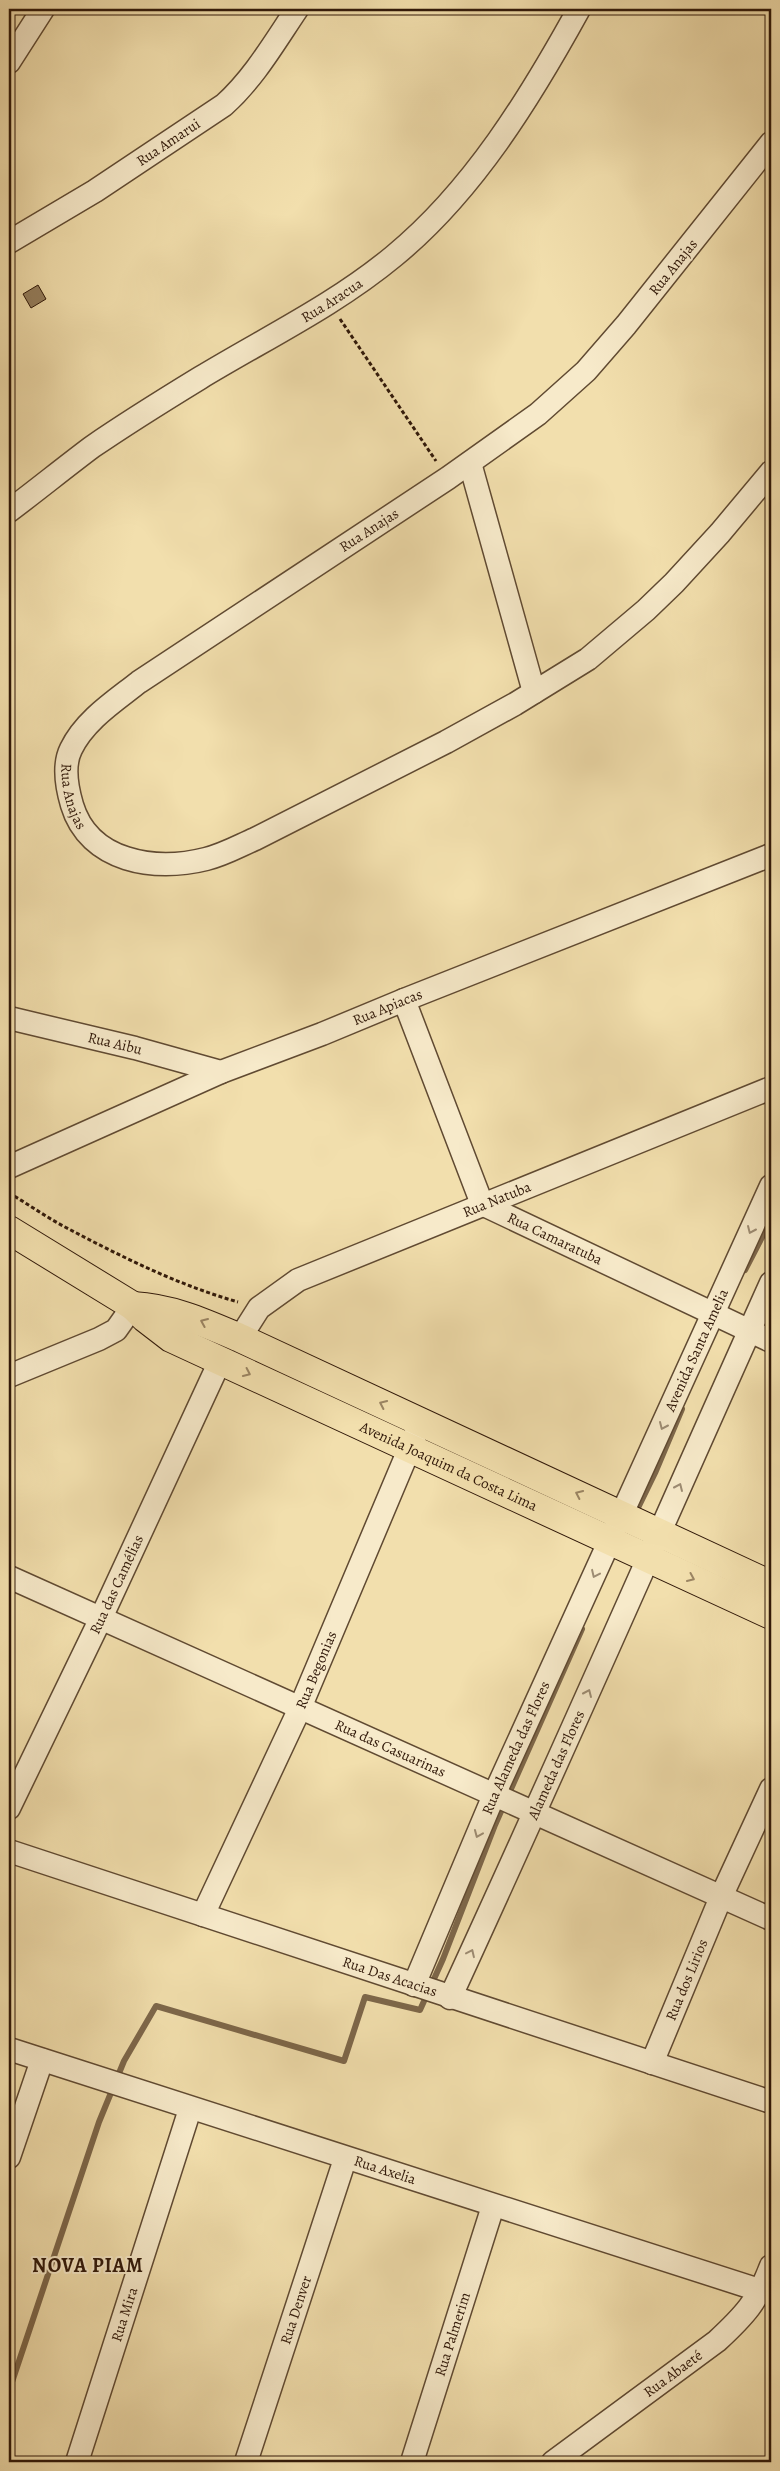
<svg xmlns="http://www.w3.org/2000/svg" width="780" height="2471" viewBox="0 0 780 2471" font-family="Alegreya,serif">
  <style>
    .lines { fill: none; stroke-linecap: round; stroke-linejoin: round }
    .stream { stroke: #7d674a; stroke-width: 6 }
    .building { fill: #957f5e; stroke: #301809 }
    .minor-casing { stroke: #604a32; stroke-width: 25 }
    .major-casing { stroke: #301809; stroke-width: 30 }
    .path { stroke: #301809; stroke-width: 3; stroke-dasharray: 4 2.5; stroke-linecap: butt }
    .minor { stroke: #f7eaca; stroke-width: 22 }
    .major { stroke: #f2dfad; stroke-width: 28 }
    .oneway { stroke: #9d8c73 }
    .oneway2 { stroke: #9b8563 }
    .labels { text-anchor: middle; stroke-width: 4; stroke-linejoin: round; paint-order: stroke }
    .street-label { font-size: 15px; fill: #301809; stroke: #f7eaca }
    .district-label { font-size: 20px; font-weight: bold; letter-spacing: 1px; fill: #301809; stroke: #f7eaca }
  </style>
  <rect width="100%" height="100%" fill="#f2dfad"/>
  <filter id="stains"><feTurbulence type="fractalNoise" baseFrequency=".004" numOctaves="4"/><feColorMatrix values="0 0 0 0 .2 0 0 0 0 .09 0 0 0 0 .02 0 0 0 .5 -.17"/></filter>
  <radialGradient id="worn" r=".72"><stop offset=".6" stop-color="#630" stop-opacity="0"/><stop offset="1" stop-color="#630" stop-opacity=".3"/></radialGradient>
  <g class="lines">
    <g class="stream">
      <path d="M745,1270L771,1220"/>
      <path d="M635,1514L655,1473L682,1409"/>
      <path d="M9,2391L99,2122L124,2061L156,2006L344,2061L365,1997L420,2010L443,1959L495,1825L582,1629"/>
    </g>
  </g>
  <path class="building" d="M38,285L46,299L31,308L23,294Z"/>
  <g class="lines">
    <defs>
      <g id="minor">
        <path d="M9,62L43,9"/>
        <path id="s1" d="M771,143L626,325L586,371L538,414L448,478L139,682C115,701 85,720 71,749C63,765 67,788 72,805C89,862 155,872 206,859C223,855 239,846 255,839L446,742L515,704L588,659L646,610L674,583L720,533L771,472"/>
        <path id="s2" d="M9,242L95,191L224,105C254,78 274,43 297,9"/>
        <path d="M470,463L534,692"/>
        <path id="s3" d="M9,511C37,490 64,468 92,447C127,423 164,400 200,378C266,338 335,305 394,256C473,191 530,98 579,9"/>
        <path id="s4" d="M404,1000L482,1204L771,1341"/>
        <path id="s5" d="M9,1018L135,1048L221,1072"/>
        <path id="s6" d="M9,1167L221,1072L322,1034L404,1000L771,855"/>
        <path id="s7" d="M240,1338L259,1308L298,1280L771,1088"/>
        <path d="M9,1376L99,1339L116,1330L133,1306"/>
        <path id="s8" d="M9,1577L771,1919"/>
        <path id="s9" d="M9,1808L101,1618L220,1361"/>
        <path id="s10" d="M9,1851L771,2102"/>
        <path id="s11" d="M203,1915L300,1708L421,1421"/>
        <path id="s12" d="M414,1985L494,1795L771,1186"/>
        <path id="s13" d="M450,1998C560,1760 664,1521 771,1283"/>
        <path id="s14" d="M9,2049L762,2291"/>
        <path id="s15" d="M652,2063L721,1897L771,1789"/>
        <path d="M9,2157L42,2060"/>
        <path id="s16" d="M77,2462L190,2109"/>
        <path id="s17" d="M246,2462L345,2159"/>
        <path id="s18" d="M412,2462L493,2206"/>
        <path id="s19" d="M553,2462L717,2341C744,2316 758,2301 771,2266"/>
      </g>
      <g id="major">
        <path id="s20" d="M9,1230L133,1306L145,1318L171,1338L771,1615"/>
        <path d="M133,1306C172,1308 205,1323 240,1338L771,1585"/>
      </g>
    </defs>
    <use href="#minor" class="minor-casing"/>
    <use href="#major" class="major-casing"/>
    <g class="path">
      <path d="M340,319L436,461"/>
      <path d="M9,1193C28,1204 46,1217 65,1227C120,1256 178,1285 238,1302"/>
    </g>
    <use href="#minor" class="minor"/>
    <use href="#major" class="major"/>
  </g>
  <defs><path id="oneway-chevron" d="M-2-3.5L2.5 0L-2 3.5" fill="none" stroke-width="1.6" stroke-linecap="round" stroke-linejoin="round" transform="scale(1.25)"/></defs>
  <g class="oneway">
    <use href="#oneway-chevron" transform="translate(751 1230) rotate(114)"/>
    <use href="#oneway-chevron" transform="translate(663 1426) rotate(114)"/>
    <use href="#oneway-chevron" transform="translate(679 1487) rotate(-66)"/>
    <use href="#oneway-chevron" transform="translate(595 1574) rotate(115)"/>
    <use href="#oneway-chevron" transform="translate(588 1693) rotate(-66)"/>
    <use href="#oneway-chevron" transform="translate(478 1834) rotate(113)"/>
    <use href="#oneway-chevron" transform="translate(471 1953) rotate(-65)"/>
  </g>
  <g class="oneway2">
    <use href="#oneway-chevron" transform="translate(204 1322) rotate(-157)"/>
    <use href="#oneway-chevron" transform="translate(247 1373) rotate(25)"/>
    <use href="#oneway-chevron" transform="translate(383 1404) rotate(-155)"/>
    <use href="#oneway-chevron" transform="translate(579 1494) rotate(-155)"/>
    <use href="#oneway-chevron" transform="translate(691 1578) rotate(24)"/>
  </g>
  <g class="labels">
    <g class="street-label">
      <text dy="5" stroke="none"><textPath href="#s2" startOffset="188">Rua Amarui</textPath></text>
      <text transform="translate(673 267) rotate(-51)" y="5">Rua Anajas</text>
      <text dy="5" stroke="none"><textPath href="#s3" startOffset="386">Rua Aracua</textPath></text>
      <text transform="translate(369 530) rotate(-33)" y="5">Rua Anajas</text>
      <text dy="5" stroke="none"><textPath href="#s1" startOffset="984">Rua Anajas</textPath></text>
      <text dy="5" stroke="none"><textPath href="#s6" startOffset="411">Rua Apiacas</textPath></text>
      <text dy="5" stroke="none"><textPath href="#s5" startOffset="109">Rua Aibu</textPath></text>
      <text dy="5" stroke="none"><textPath href="#s7" startOffset="298">Rua Natuba</textPath></text>
      <text dy="5" stroke="none"><textPath href="#s4" startOffset="299">Rua Camaratuba</textPath></text>
      <text dy="5" stroke="none"><textPath href="#s12" startOffset="695">Avenida Santa Amelia</textPath></text>
      <text dy="5" stroke="none"><textPath href="#s20" startOffset="501">Avenida Joaquim da Costa Lima</textPath></text>
      <text dy="5" stroke="none"><textPath href="#s9" startOffset="248">Rua das Camélias</textPath></text>
      <text dy="5" stroke="none"><textPath href="#s11" startOffset="270">Rua Begonias</textPath></text>
      <text dy="5" stroke="none"><textPath href="#s8" startOffset="418">Rua das Casuarinas</textPath></text>
      <text dy="5" stroke="none"><textPath href="#s12" startOffset="258">Rua Alameda das Flores</textPath></text>
      <text dy="5" stroke="none"><textPath href="#s13" startOffset="256">Alameda das Flores</textPath></text>
      <text dy="5" stroke="none"><textPath href="#s10" startOffset="401">Rua Das Acacias</textPath></text>
      <text dy="5" stroke="none"><textPath href="#s15" startOffset="90">Rua dos Lirios</textPath></text>
      <text dy="5" stroke="none"><textPath href="#s14" startOffset="395">Rua Axelia</textPath></text>
      <text dy="5" stroke="none"><textPath href="#s17" startOffset="160">Rua Denver</textPath></text>
      <text dy="5" stroke="none"><textPath href="#s16" startOffset="155">Rua Mira</textPath></text>
      <text dy="5" stroke="none"><textPath href="#s18" startOffset="134">Rua Palmerim</textPath></text>
      <text dy="5" stroke="none"><textPath href="#s19" startOffset="149">Rua Abaeté</textPath></text>
    </g>
    <g class="district-label">
      <text x="88" y="2272">NOVA PIAM</text>
    </g>
  </g>
  <rect width="780" height="2471" fill="none" stroke="#f2dfad" stroke-width="30"/>
  <rect x="10" y="10" width="760" height="2451" fill="none" stroke="#301809" stroke-width="2.5"/>
  <rect x="15" y="15" width="750" height="2441" fill="none" stroke="#301809"/>
  <rect width="100%" height="100%" filter="url(#stains)"/>
  <rect width="100%" height="100%" fill="url(#worn)"/>
</svg>
